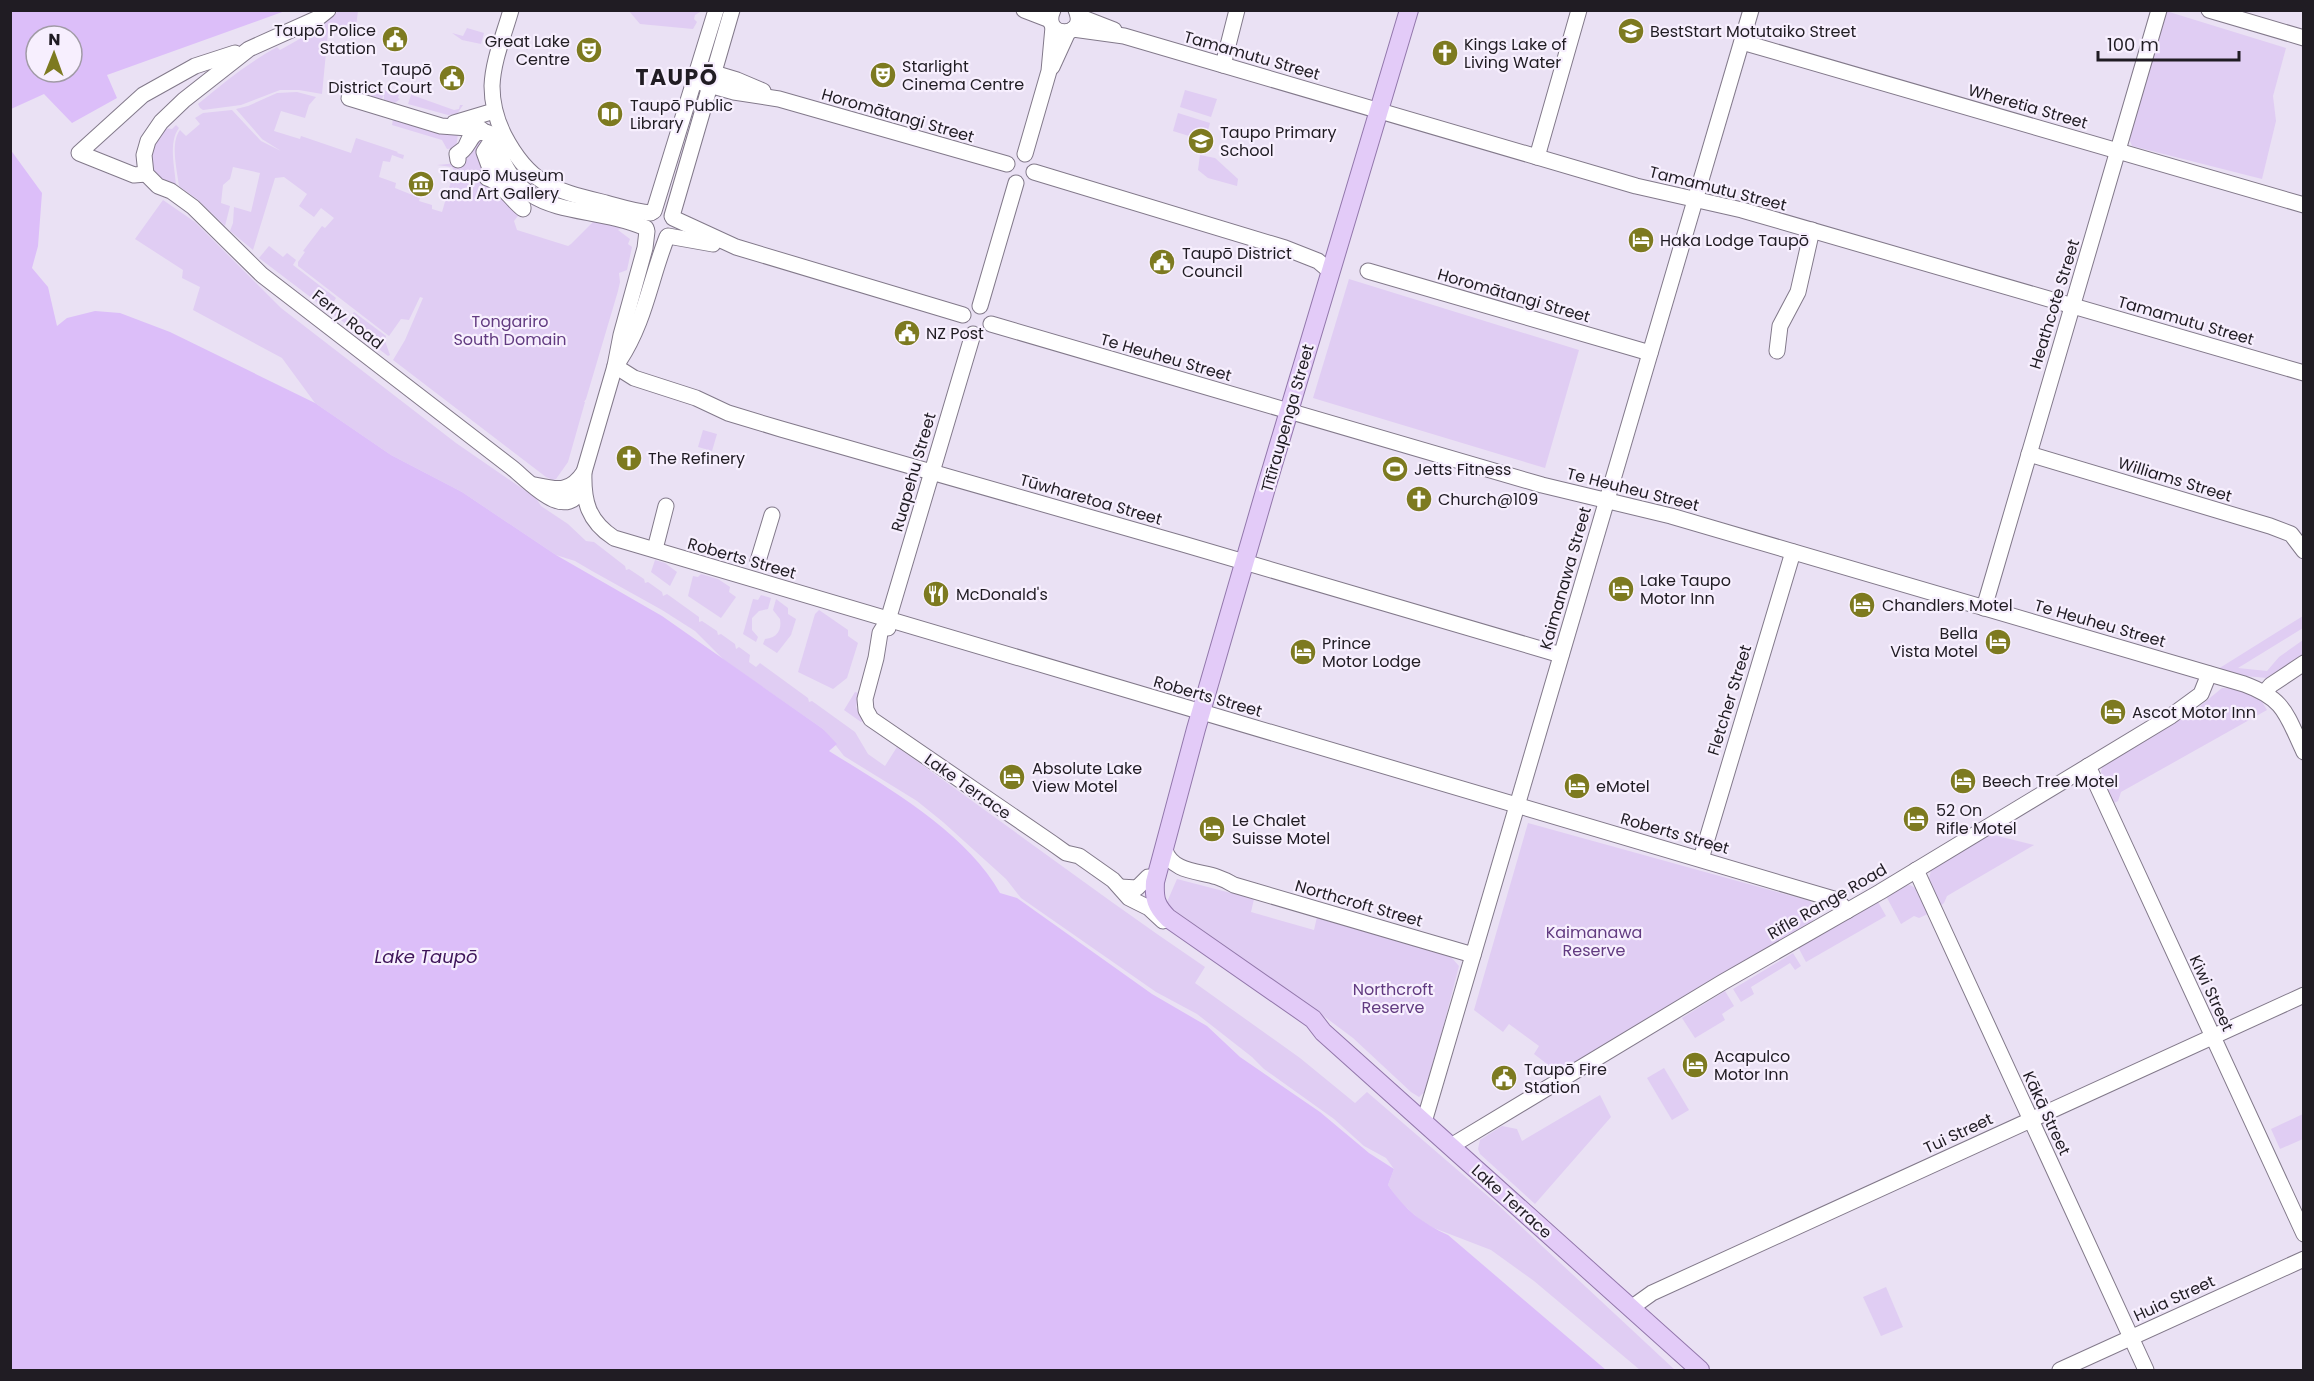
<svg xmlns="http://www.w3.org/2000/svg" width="2314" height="1381" viewBox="0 0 2314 1381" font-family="Poppins,sans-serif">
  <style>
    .green { fill: #e0cdf3 }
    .water { fill: #dcbef9; fill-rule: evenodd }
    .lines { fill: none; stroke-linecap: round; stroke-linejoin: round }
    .minor-casing { stroke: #82798a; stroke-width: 17 }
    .major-casing { stroke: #9277ab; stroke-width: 20 }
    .minor { stroke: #fff; stroke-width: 15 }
    .major { stroke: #e3cbf8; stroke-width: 18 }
    .labels { text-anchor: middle; stroke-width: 4.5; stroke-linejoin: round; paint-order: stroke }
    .poi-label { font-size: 16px; fill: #201c23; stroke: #f7effe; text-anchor: start }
    .street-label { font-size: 16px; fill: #201c23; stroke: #f7effe }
    .park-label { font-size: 16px; fill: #623b81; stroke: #f7effe }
    .water-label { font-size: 18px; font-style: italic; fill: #3e1559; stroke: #f7effe }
    .district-label { font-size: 22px; font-weight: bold; letter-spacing: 1.5px; fill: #201c23; stroke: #f7effe }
  </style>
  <rect width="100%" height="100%" fill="#eae1f4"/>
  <g class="green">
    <path d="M339,11H358L355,34L354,37L351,35L352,23L350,21L347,28L328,32L322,94L299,90H280L241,105L203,110L200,108L198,104C223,83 248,63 277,47L280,50L312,32Z"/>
    <path d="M696,11L700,12L695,15L694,19L697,22L693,29L640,24L629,11Z"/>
    <path d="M2166,11L2286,48L2273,96L2276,121L2262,179L2132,146L2129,138Z"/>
    <path d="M467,28L484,33L481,44L462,40L452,33L463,36Z"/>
    <path d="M372,86L399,95L398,98L400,99L395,103L384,100V94L382,99L371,96L370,90H371Z"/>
    <path d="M413,89L412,95L454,110L459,109L460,105H463L457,114L448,115L408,104Z"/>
    <path d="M1185,90L1217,99L1211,117L1180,107Z"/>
    <path d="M277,93L297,92L316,97L309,105L305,118L281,111L274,131L300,139L301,136L351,153L356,138L398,152L397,153L404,155L403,159L392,155L390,162L383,161L379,177L396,183L395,188L420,198L419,201L432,205V209L442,212L454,171L452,167L437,165L458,163L478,130L524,208L514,221L517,230L568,246L571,244L594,221L625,224L622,228L618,230L630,239L628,244L632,247L627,270L619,273L620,282L618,291L586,399L584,402H585L568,462L556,479L553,480L546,477L393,360L405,340L423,298L420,297L409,320L401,319L389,336L298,266V262L305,252L303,251L322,226L325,228L334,218L321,208L314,217L299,206L307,194L284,177L275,178L253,250L230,231L233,223L234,207L251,212L260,173L233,167L230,179L223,185L221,203L230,206L225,226L197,199L179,186C177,170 170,143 180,130L186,136L200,124L195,118L203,113L232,110L261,141L281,151L262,139L236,109L248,106Z"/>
    <path d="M1178,113L1210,123L1205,141L1173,131Z"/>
    <path d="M393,119L458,134L456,148L447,149L442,140L392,125Z"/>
    <path d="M176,125L179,128C168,142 175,168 176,185L156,176C144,160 154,142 165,128L172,129Z"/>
    <path d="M1200,155L1215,158L1238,179L1237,186L1208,178L1198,170Z"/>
    <path d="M163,200L195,222L281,308L456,443L536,498L541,506L568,524L586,541L594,542L625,566L626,570L629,569L644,579L645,583L648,582L662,592L663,596L667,594L699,617V622L702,621L717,631L718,635L721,634L735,644L736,649L739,647L750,655L749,662L756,667L760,663L808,698L809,702L812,701L855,732L868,754L885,766L897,747C1000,820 1101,896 1205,967L1195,983L1300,1058L1355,1103L1367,1092L1497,1204L1675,1370H1640L1534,1281L1491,1250L1426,1225L1400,1202L1388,1185L1394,1169L1386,1158L1364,1146L1334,1119L1264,1069L1252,1057L1197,1014L1156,992L1021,898L1006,879L943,822L917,801L844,756L823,729L724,660L695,631L662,610L592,571L575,561L556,555L462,492L391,455L315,403L282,358L193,310L200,287L182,278L183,270L135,239Z"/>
    <path d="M269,246L283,257L287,253L296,260L293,265L336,298L331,306L348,319L354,312L386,336L385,341L390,355L388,356L259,258Z"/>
    <path d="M1349,279L1579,350L1545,468L1313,398Z"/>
    <path d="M703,430L717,434L712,451L698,447Z"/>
    <path d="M655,560L665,563L677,572L670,586L651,572Z"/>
    <path d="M701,574L718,579L730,587L729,592L736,597L721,618L688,596L693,576L698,577Z"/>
    <path d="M761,595L771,598L768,609L759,611L752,618V630L758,637L756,642L743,634L753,599L758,600Z"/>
    <path d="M776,599L788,608V614L796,619L791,635L777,653L763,644L765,639C777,638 782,630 780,619L773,610Z"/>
    <path d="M819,610L848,630V636L858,643L847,678L833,689L798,672L815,614Z"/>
    <path d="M2303,616V628L2238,668L2267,671L2279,657L2303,640V656L2267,678L2245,676L2218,669Z"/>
    <path d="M2222,688H2232L2259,697L2267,710L2121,792L2118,801L2112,804C2106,790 2095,776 2105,762L2199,707Z"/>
    <path d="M855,692L859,693L856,707L863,721L861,722L844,710Z"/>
    <path d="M1528,823L1810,901L1817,911L1812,922L1560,1074L1534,1054L1539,1046L1509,1024L1503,1032L1474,1010Z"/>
    <path d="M1990,834L2034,845L1947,896L1944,903L1939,907L1928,882L1932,867Z"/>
    <path d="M1177,879L1254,899L1251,912L1314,930L1317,917L1451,957L1459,966L1427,1090L1419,1097L1411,1092L1353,1038L1297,996L1170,907L1167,902Z"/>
    <path d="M1910,885L1917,889L1930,913L1919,918L1914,916L1901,924L1886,896L1902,886Z"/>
    <path d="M1878,902L1886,916L1806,962L1798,947Z"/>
    <path d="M1793,953L1801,966L1795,970L1790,963L1751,987L1754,994L1741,1002L1733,989Z"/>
    <path d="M1725,991L1734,1006L1722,1014L1725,1020L1695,1038L1682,1018Z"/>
    <path d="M1664,1068L1689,1110L1672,1120L1647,1078Z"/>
    <path d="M1600,1095L1611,1117L1535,1204L1480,1154L1478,1149L1480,1140L1502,1126L1517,1129L1522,1141Z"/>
    <path d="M2303,1114V1139L2280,1149L2271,1129Z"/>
    <path d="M1886,1287L1903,1327L1881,1336L1863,1297Z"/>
  </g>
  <g class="water">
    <path d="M10,11L11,10L285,11L107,75L117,98L72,123L44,94L11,109ZM36,36H72V72H36Z"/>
    <path d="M10,149L42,193L38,246L32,268L48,287L57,326L67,318L95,311L120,313L170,332L315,403L391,455L462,492L556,555L662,616L823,729L837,744L829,751C887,787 966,832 1000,893L1017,898L1152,994L1207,1026L1240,1057L1320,1112L1369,1153L1394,1169L1388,1185C1405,1210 1422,1223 1448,1235L1606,1370H11Z"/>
  </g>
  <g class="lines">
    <defs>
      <g id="minor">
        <path d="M328,10L318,18L249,49L184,100L161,122L148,141L144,155L146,174L158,186L171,191L193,207L262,275L511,467C528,480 565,524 582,488"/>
        <path d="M511,10C504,35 493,60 492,86C492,104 496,119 504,135C530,185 554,190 606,203C621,207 635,212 651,213"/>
        <path d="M1024,10L1050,20"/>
        <path d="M1053,10C1040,39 1089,39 1076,10"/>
        <path d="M2209,10L2304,38"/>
        <path d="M1078,16L1114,30"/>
        <path d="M1073,29L1124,36L1636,186L1742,210L2304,373"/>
        <path d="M1742,42L2304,205"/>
        <path d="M1223,65L1237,10"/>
        <path d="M1052,67L1068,32"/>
        <path d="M707,71L737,80L763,91"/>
        <path d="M695,81L734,92L779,99L1007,164"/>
        <path d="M349,98L441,126L481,129"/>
        <path d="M454,123L494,111"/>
        <path d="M480,130L489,133L494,141L487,152C494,175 504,191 523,207V209C512,201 499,180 487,178V176L492,174L484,152L492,140L488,134C469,127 472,147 458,154V160L457,154L465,148L471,135Z"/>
        <path d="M494,135C516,225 580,200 646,228"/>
        <path d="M1025,154L1049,71L1053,27"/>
        <path d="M1537,157L1579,10"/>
        <path d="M1034,172L1285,248L1318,261L1331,272"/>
        <path d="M146,174L134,175L79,153L143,95L195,66L235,53"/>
        <path d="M654,211L716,10"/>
        <path d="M672,216L732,10"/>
        <path d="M673,218L736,247L963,315"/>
        <path d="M647,231L645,248L621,335L615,366L584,472C583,501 588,521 614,538L1837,900L1847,911"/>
        <path d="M668,236L713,244"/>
        <path d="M1368,271L1650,353"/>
        <path d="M980,306L1016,183"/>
        <path d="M991,324L1542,485L1671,516L2244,684C2285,699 2286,714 2304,752"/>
        <path d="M1777,351L1780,326L1798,292L1812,230"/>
        <path d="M619,361C645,322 650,280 667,237"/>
        <path d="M615,366L634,378L696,398L728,413L781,429L1183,544L1561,655"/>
        <path d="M2029,454L2270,526L2291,534L2304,551"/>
        <path d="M535,485C558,490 570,493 584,472"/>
        <path d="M655,549L666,506"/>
        <path d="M758,561L772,515"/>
        <path d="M1984,608L2159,10"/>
        <path d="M888,620L880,633L876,658L865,699L866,710L871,719L1052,843L1066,853L1079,856L1113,880L1129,898L1149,908L1163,921"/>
        <path d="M888,628V620L973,334"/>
        <path d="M2265,692L2271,685L2304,663"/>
        <path d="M2088,766L2304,1234"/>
        <path d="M1165,850C1172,872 1199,871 1217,877C1223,879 1229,882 1234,885L1473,955"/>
        <path d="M1701,859L1793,552"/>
        <path d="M1916,870L2146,1370"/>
        <path d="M1120,887L1137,888L1148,877"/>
        <path d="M1424,1122L1751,10"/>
        <path d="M1451,1146L1723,982L1880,892L2171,716L2201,694L2209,674"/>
        <path d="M1631,1308L1652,1293L2304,995"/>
        <path d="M2060,1370L2304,1259"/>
      </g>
      <path id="major" d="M1409,10L1266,488L1196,729L1155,882C1154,899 1156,906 1168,918L1313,1019L1323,1032L1700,1370"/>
    </defs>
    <use href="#minor" class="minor-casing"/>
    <use href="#major" class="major-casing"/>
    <use href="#minor" class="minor"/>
    <use href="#major" class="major"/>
  </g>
  <defs>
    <symbol id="school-disc" viewBox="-11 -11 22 22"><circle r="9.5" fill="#7d7a20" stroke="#f7effe"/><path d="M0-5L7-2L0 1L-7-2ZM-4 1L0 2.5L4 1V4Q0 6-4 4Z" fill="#fff"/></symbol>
    <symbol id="civic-disc" viewBox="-11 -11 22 22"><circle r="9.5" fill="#7d7a20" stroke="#f7effe"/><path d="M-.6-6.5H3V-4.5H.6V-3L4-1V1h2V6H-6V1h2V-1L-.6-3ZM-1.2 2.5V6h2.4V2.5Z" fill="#fff"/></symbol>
    <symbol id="theatre-disc" viewBox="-11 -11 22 22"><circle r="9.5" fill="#7d7a20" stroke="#f7effe"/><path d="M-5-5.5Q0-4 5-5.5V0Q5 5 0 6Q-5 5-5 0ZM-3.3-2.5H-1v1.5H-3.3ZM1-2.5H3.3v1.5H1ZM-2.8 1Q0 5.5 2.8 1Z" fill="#fff"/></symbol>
    <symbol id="church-disc" viewBox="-11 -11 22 22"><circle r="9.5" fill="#7d7a20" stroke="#f7effe"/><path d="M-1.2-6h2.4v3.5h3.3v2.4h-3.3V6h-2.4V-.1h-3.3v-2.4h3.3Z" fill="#fff"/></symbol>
    <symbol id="library-disc" viewBox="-11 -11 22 22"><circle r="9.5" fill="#7d7a20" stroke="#f7effe"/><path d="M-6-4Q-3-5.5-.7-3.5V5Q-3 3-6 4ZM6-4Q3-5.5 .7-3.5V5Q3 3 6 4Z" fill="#fff"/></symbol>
    <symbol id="museum-disc" viewBox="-11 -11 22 22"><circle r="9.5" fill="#7d7a20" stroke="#f7effe"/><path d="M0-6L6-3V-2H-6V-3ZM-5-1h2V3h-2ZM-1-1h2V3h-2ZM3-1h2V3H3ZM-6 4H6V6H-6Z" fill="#fff"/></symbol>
    <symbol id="hotel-disc" viewBox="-11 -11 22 22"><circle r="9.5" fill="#7d7a20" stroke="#f7effe"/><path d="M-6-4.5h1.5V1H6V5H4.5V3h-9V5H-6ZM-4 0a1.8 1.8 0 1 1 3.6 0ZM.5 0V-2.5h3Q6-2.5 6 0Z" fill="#fff"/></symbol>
    <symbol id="stadium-disc" viewBox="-11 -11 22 22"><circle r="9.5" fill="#7d7a20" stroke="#f7effe"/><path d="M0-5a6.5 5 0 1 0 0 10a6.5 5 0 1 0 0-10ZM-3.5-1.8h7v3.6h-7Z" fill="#fff"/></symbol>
    <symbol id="restaurant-disc" viewBox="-11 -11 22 22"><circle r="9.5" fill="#7d7a20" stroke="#f7effe"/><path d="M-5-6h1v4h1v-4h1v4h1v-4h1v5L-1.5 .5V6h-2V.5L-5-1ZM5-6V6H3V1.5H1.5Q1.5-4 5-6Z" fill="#fff"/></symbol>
  </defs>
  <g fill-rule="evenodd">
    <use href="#school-disc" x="1616" y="16" width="30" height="30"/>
    <use href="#civic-disc" x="380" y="24" width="30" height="30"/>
    <use href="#theatre-disc" x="574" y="35" width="30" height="30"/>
    <use href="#church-disc" x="1430" y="38" width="30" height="30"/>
    <use href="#theatre-disc" x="868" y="60" width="30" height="30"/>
    <use href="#civic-disc" x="437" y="63" width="30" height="30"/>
    <use href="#library-disc" x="595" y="99" width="30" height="30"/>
    <use href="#school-disc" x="1186" y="126" width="30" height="30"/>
    <use href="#museum-disc" x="406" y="169" width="30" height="30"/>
    <use href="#hotel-disc" x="1626" y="225" width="30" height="30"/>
    <use href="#civic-disc" x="1147" y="247" width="30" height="30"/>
    <use href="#civic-disc" x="892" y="318" width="30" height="30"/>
    <use href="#church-disc" x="614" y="443" width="30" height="30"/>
    <use href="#stadium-disc" x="1380" y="454" width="30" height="30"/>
    <use href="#church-disc" x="1404" y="484" width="30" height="30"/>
    <use href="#hotel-disc" x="1606" y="574" width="30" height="30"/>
    <use href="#restaurant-disc" x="921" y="579" width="30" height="30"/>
    <use href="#hotel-disc" x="1847" y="590" width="30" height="30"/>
    <use href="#hotel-disc" x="1983" y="627" width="30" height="30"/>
    <use href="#hotel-disc" x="1288" y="637" width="30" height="30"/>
    <use href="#hotel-disc" x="2098" y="697" width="30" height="30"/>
    <use href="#hotel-disc" x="997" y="762" width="30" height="30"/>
    <use href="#hotel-disc" x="1948" y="766" width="30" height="30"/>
    <use href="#hotel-disc" x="1562" y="771" width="30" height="30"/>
    <use href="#hotel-disc" x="1901" y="804" width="30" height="30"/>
    <use href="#hotel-disc" x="1197" y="814" width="30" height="30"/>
    <use href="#hotel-disc" x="1680" y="1050" width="30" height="30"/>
    <use href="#civic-disc" x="1489" y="1063" width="30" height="30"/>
  </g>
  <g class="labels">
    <g class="poi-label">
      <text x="376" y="36" text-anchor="end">Taupō Police<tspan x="376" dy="18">Station</tspan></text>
      <text x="1650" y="37">BestStart Motutaiko Street</text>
      <text x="570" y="47" text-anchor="end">Great Lake<tspan x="570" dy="18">Centre</tspan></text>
      <text x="1464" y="50">Kings Lake of<tspan x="1464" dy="18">Living Water</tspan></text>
      <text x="902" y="72">Starlight<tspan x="902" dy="18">Cinema Centre</tspan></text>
      <text x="432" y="75" text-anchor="end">Taupō<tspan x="432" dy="18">District Court</tspan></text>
      <text x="630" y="111">Taupō Public<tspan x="630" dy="18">Library</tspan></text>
      <text x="1220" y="138">Taupo Primary<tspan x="1220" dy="18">School</tspan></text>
      <text x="440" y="181">Taupō Museum<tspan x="440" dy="18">and Art Gallery</tspan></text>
      <text x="1660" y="246">Haka Lodge Taupō</text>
      <text x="1182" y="259">Taupō District<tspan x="1182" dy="18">Council</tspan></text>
      <text x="926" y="339">NZ Post</text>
      <text x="648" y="464">The Refinery</text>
      <text x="1414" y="475">Jetts Fitness</text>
      <text x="1438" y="505">Church@109</text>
      <text x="1640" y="586">Lake Taupo<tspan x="1640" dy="18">Motor Inn</tspan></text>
      <text x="956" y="600">McDonald's</text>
      <text x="1882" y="611">Chandlers Motel</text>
      <text x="1978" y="639" text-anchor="end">Bella<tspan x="1978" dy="18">Vista Motel</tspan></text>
      <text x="1322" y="649">Prince<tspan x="1322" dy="18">Motor Lodge</tspan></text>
      <text x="2132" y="718">Ascot Motor Inn</text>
      <text x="1032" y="774">Absolute Lake<tspan x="1032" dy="18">View Motel</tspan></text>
      <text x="1982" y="787">Beech Tree Motel</text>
      <text x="1596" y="792">eMotel</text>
      <text x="1936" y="816">52 On<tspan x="1936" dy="18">Rifle Motel</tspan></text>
      <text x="1232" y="826">Le Chalet<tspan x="1232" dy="18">Suisse Motel</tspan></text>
      <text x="1714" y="1062">Acapulco<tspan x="1714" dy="18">Motor Inn</tspan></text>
      <text x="1524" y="1075">Taupō Fire<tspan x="1524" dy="18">Station</tspan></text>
    </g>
    <g class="street-label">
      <text transform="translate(1252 55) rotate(16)" y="6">Tamamutu Street</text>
      <text transform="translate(2028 106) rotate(16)" y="6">Wheretia Street</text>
      <text transform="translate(898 115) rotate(16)" y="6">Horomātangi Street</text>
      <text transform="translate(1718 188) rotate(14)" y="6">Tamamutu Street</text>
      <text transform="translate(1514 295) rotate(16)" y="6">Horomātangi Street</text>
      <text transform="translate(2054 304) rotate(-73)" y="6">Heathcote Street</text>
      <text transform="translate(348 319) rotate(38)" y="6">Ferry Road</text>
      <text transform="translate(2186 320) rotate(16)" y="6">Tamamutu Street</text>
      <text transform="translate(1166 357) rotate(16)" y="6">Te Heuheu Street</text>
      <text transform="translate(1287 418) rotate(-74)" y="6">Tītīraupenga Street</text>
      <text transform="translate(913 472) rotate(-74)" y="6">Ruapehu Street</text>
      <text transform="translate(2175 479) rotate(17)" y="6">Williams Street</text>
      <text transform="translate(1633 489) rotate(14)" y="6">Te Heuheu Street</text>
      <text transform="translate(1091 499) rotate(16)" y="6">Tūwharetoa Street</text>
      <text transform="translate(742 558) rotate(16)" y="6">Roberts Street</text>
      <text transform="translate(1565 578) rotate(-74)" y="6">Kaimanawa Street</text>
      <text transform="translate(2100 623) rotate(16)" y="6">Te Heuheu Street</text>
      <text transform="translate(1208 696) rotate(16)" y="6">Roberts Street</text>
      <text transform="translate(1729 700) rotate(-73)" y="6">Fletcher Street</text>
      <text transform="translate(968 786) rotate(35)" y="6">Lake Terrace</text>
      <text transform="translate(1675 833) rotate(16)" y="6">Roberts Street</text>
      <text transform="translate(1827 901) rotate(-30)" y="6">Rifle Range Road</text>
      <text transform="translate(1359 903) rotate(16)" y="6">Northcroft Street</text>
      <text transform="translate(2212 993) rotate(65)" y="6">Kiwi Street</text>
      <text transform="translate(2047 1113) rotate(65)" y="6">Kākā Street</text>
      <text transform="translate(1958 1133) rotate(-25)" y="6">Tui Street</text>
      <text transform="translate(1512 1201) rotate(42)" y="6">Lake Terrace</text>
      <text transform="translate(2174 1298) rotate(-25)" y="6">Huia Street</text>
    </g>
    <g class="park-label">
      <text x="510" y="327">Tongariro<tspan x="510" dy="18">South Domain</tspan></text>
      <text x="1594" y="938">Kaimanawa<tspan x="1594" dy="18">Reserve</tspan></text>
      <text x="1393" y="995">Northcroft<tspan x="1393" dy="18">Reserve</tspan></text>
    </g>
    <g class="water-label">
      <text x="426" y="963">Lake Taupō</text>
    </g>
    <g class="district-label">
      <text x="677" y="85">TAUPŌ</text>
    </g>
  </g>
  <rect width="2314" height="1381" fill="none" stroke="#201c23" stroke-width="24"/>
  <g transform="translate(54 54) rotate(1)"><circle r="28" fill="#f7effe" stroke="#a19ba6" stroke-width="1.5"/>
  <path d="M0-4.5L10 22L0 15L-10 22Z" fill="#7d7a20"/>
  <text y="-9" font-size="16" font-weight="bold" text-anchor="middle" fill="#201c23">N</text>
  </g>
  <path d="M2098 51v9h141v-9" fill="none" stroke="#201c23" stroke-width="3"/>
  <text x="2107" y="51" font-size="18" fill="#201c23" stroke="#f7effe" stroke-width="4.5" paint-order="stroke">100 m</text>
</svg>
